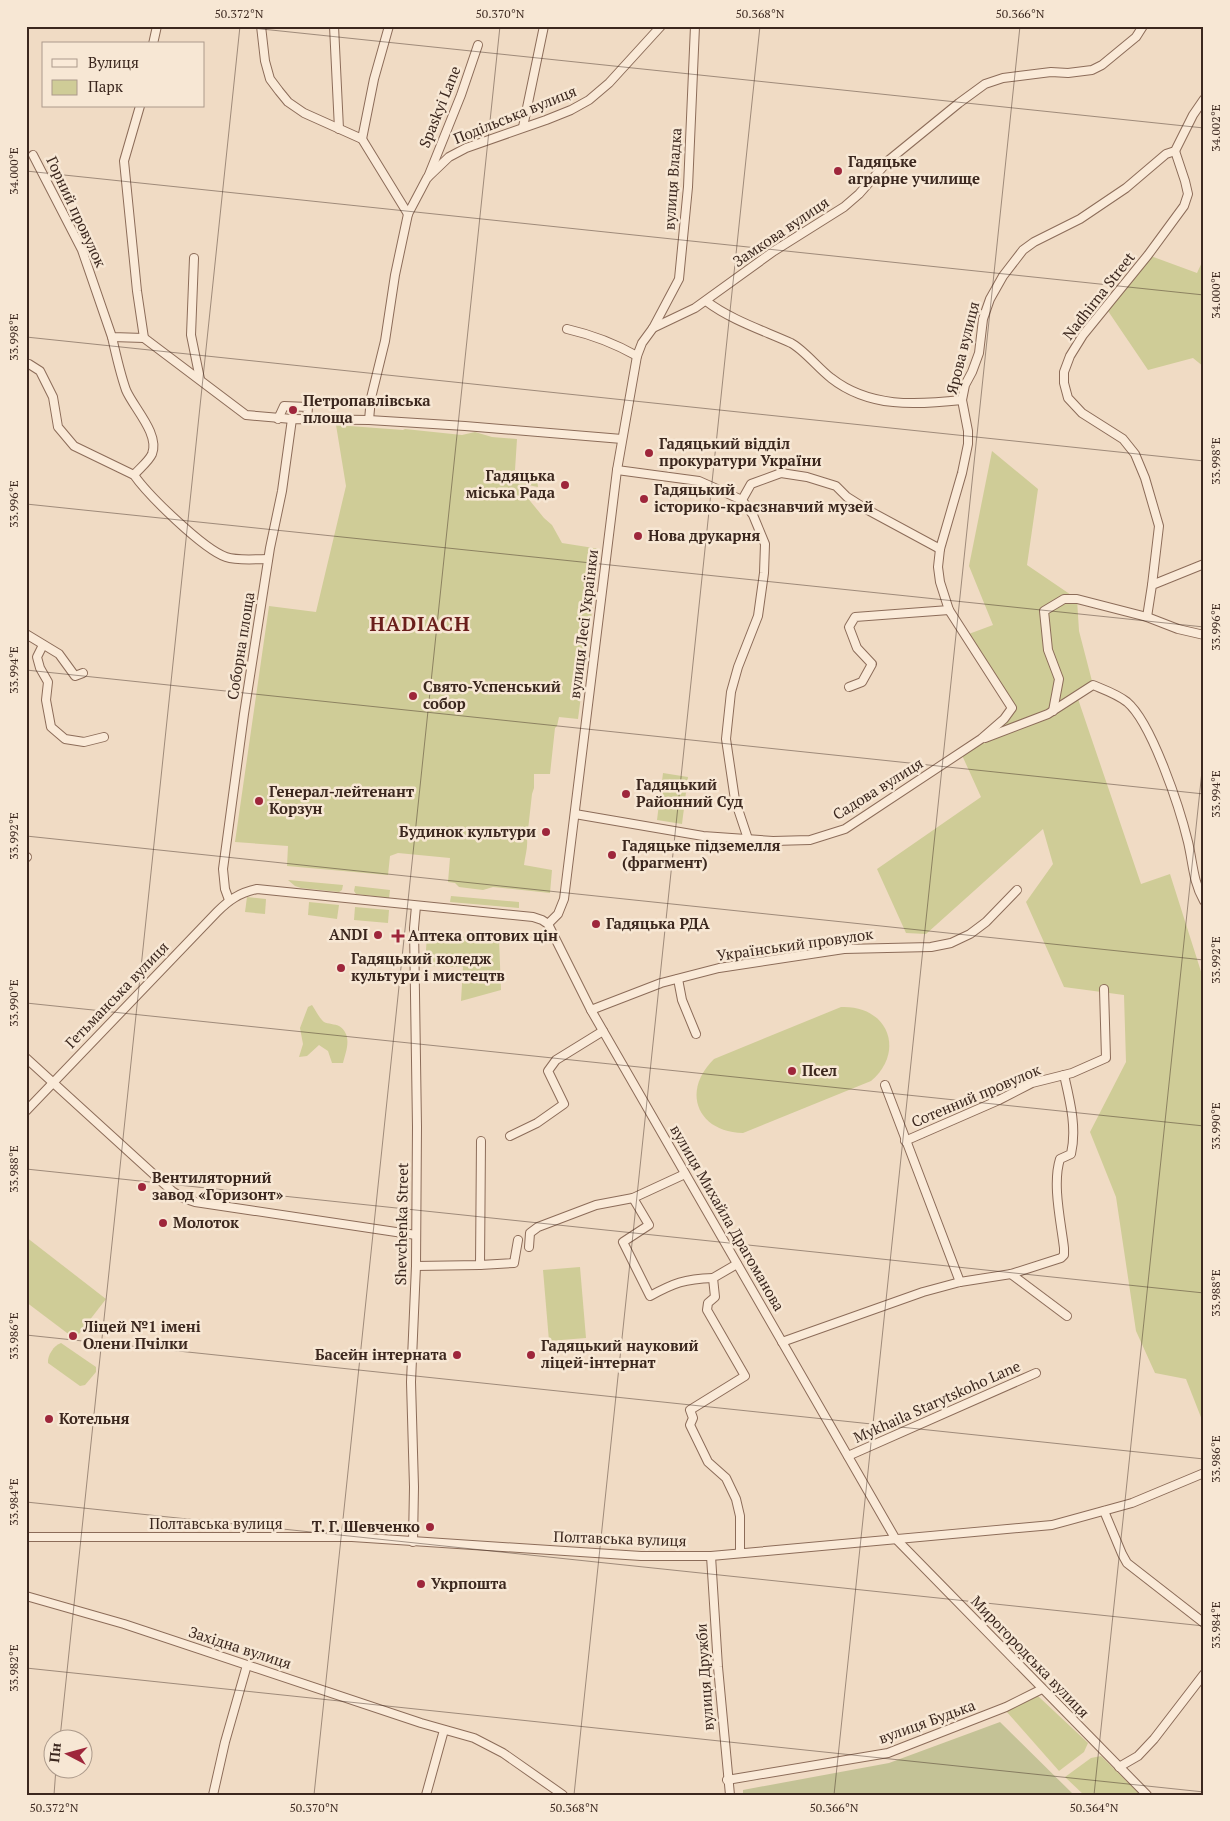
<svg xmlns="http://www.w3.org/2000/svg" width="1230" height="1821" viewBox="0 0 1230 1821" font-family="'PT Serif',serif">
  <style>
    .green { fill: #cfcc97 }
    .cemetery { fill: #c4c296 }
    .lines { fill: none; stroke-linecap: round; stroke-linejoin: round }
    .minor-casing { stroke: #8c6c59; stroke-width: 10 }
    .minor { stroke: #faead8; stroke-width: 8 }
    .ticks { fill: none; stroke: #3b271e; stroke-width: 1; stroke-opacity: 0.45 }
    .poi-dot { fill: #9e263b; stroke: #f7e7d4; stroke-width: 2 }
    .labels { text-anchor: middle; stroke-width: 5; stroke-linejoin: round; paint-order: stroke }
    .street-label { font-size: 15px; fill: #3b271e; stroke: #f7e7d4 }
    .poi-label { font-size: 15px; font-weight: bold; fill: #3b271e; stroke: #f7e7d4; text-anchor: start }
    .district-label { font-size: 20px; font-weight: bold; letter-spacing: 1px; fill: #6a1e1b; stroke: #f7e7d4 }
    .neatline { fill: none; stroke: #3b271e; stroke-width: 2 }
    .ticks-label { font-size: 12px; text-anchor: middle; fill: #3b271e }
  </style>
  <rect width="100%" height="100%" fill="#f0dbc4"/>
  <g class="green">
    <path d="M1148,255L1197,273L1204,258V367L1193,358L1148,370L1106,308Z"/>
    <path d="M336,425L403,430L405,429L462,435L475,432L492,437L517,439L515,470L528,477L537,479L538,487L528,485L522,491L544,518L552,525L562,543L600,549L578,719L559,717L557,726L555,728L550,774H534V788L532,794L527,839C528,848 525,856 524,865L552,870L550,893L493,887L483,890L459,887L455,883L448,882L450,858L398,853L390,856L388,875L287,866L288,846L235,842L269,606L316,612L346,486Z"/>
    <path d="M992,451L1038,489L1027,565L1077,599L1079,631L1093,685L1077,696L1141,884L1170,874L1204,981V1270L1201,1281L1204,1290V1425L1186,1379L1155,1373L1136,1331L1116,1197L1090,1132L1126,1062L1124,995L1064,987L1026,902L1053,864L1043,829L926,934L906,933L877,869L981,797L961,753L1012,708L966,635L993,625L969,566Z"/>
    <path d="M663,773L688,777L682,824L657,820Z"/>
    <path d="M288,880L343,885L342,890L339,892L301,888L295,886Z"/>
    <path d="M355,886L390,890L389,898L356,894L354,891Z"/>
    <path d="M451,896L519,902V908L450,902Z"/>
    <path d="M247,897L266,899L265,914L245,912Z"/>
    <path d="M309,902L339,905L337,919L308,915Z"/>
    <path d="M355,907L389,910L388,923L354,920Z"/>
    <path d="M427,934L499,939L501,990L461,1001L463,967L425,966Z"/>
    <path d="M312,1005C315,1009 319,1018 324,1022C328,1024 335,1024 339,1026C353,1035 346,1051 343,1063H332L328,1051L319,1045L307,1056L299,1057L303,1044L300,1028L308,1007Z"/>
    <path d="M841,1007C888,1005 906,1051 871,1081L743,1133C697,1132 681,1091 714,1059Z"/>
    <path d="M26,1237L106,1299L75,1339L26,1302Z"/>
    <path d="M580,1267L586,1338L549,1341L543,1270Z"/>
    <path d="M61,1343L96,1367V1372L85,1385L80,1386L48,1363C47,1356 54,1345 61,1343Z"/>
    <path d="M1033,1696H1038L1088,1743L1084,1752L1059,1771L1006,1711Z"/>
    <path d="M1101,1756L1141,1795H1084L1065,1777L1091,1758Z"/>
  </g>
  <path class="cemetery" d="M1000,1722L1074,1795H743V1790L889,1763Z"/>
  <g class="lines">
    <defs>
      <g id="minor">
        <path d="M261,26L265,61L270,79L279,91L288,102L304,113L362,139L408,214"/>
        <path d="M334,26L339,129"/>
        <path d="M153,44L157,26"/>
        <path d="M140,106L124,161L137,291L144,338L246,415L292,419"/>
        <path d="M523,127L544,26"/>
        <path d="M362,139L374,79L389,26"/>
        <path d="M33,155L82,250L112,337L144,338"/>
        <path d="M428,177L461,95L478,45"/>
        <path d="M194,258L191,335L200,379"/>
        <path d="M706,301C731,320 762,330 791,343C803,349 819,369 831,378C869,408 916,405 962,400"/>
        <path d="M653,328L695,308L774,251L844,207L859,194L889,160L959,103L985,84L1003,78L1051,72L1068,73L1092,70L1102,65L1136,37L1143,26"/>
        <path d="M567,329C593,335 614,343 637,356"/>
        <path d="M112,337C116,355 120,373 126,390C133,407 160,434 152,454C149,461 139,469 134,475"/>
        <path d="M29,364L40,371L53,397L58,427L74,446L134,475C148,495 203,549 226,557C238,561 255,559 268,559"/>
        <path d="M278,419L284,406L308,407L307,420"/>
        <path d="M369,420L371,398L385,341L395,275L408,214L427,178L449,157L466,148L546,120L571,110L589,100L609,83L661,26"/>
        <path d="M617,470L699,481L742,500"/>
        <path d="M742,500L753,515L765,544L764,573L758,616L738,667L731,692L726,739L735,800L748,839"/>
        <path d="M742,500L751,484L781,473L807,477L836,486L847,497L866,509L940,549"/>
        <path d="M1152,585L1159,526L1145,478L1135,454L1123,439L1082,413L1068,398L1064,383V372L1070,356L1083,335L1148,255L1184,206L1188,194L1185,181L1175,151"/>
        <path d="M1147,617L1152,585L1204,564"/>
        <path d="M26,634L59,654L75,676L83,673"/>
        <path d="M43,645L37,657L40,668L48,682L46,700L51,727L65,739L84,742L104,737"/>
        <path d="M849,687L862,682L872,664L857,648L849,627L855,617L949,610"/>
        <path d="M1053,711L1059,679L1048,650L1044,611L1064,599H1077L1147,617L1178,629L1204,635"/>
        <path d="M985,738L1048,714L1093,685C1105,690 1117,694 1127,702C1152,723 1180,809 1188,842C1193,863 1193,882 1204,901"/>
        <path d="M575,814L703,836L773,841L810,840L845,829L981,739L1004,719L1012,708L949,610L940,582L938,567L940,549L962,473L968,444V431L962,400L965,385L972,372L979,353L983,319L990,299L1003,276L1023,250L1034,242L1080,219L1126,188L1166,154L1175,151L1193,115L1204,99"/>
        <path d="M26,858L27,857"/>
        <path d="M229,900L225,889L223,869L244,714L270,548L282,491L292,419L369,420L465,426L622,439"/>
        <path d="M548,924L558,914L564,899L617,470L637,356L642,343L653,328L679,279L688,187L695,26"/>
        <path d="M678,979L682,1000L696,1034"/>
        <path d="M591,1010L661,983L719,968L844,949L931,947L951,943L970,934L986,922L1017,890"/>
        <path d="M26,1058L172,1191L183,1198L195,1202L416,1235"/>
        <path d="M885,1085L960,1282"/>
        <path d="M26,1111L217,912C229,900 239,893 257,889L533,917L542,920L548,924L591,1010L895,1538L1147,1795"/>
        <path d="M510,1136L537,1123L564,1104L548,1071L556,1060L603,1031"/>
        <path d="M905,1141L999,1100L1032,1083L1072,1073L1106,1058L1104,989"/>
        <path d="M685,1174L633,1198L649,1225L623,1242L650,1296C674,1283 684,1279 713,1278"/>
        <path d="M529,1247L530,1233L538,1227L596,1205L633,1198"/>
        <path d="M737,1264L713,1278L715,1297L708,1303L707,1310L745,1376L690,1410L693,1418L690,1425L708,1462L726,1478L736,1499L740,1516V1553"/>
        <path d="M480,1265L514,1263L518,1240"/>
        <path d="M416,1266L480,1265L481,1141"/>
        <path d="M1011,1274L1067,1316"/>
        <path d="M782,1342L923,1292L960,1282L1011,1274L1061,1258L1064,1255V1248C1061,1222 1052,1184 1060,1159L1071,1154C1077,1128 1070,1101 1064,1075"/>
        <path d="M848,1456L1036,1373"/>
        <path d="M1104,1511L1122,1554L1127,1563L1204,1623"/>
        <path d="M26,1537H352L641,1556H711L1052,1525L1132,1503L1204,1473"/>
        <path d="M413,1542L414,1487L411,1382L416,1266L417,1127L414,928L416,906"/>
        <path d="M711,1556L718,1667L730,1795"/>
        <path d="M26,1596L124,1624L421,1723L474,1738L503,1753L563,1795"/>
        <path d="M1119,1767L1138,1756L1154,1739L1204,1674"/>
        <path d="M727,1780L888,1753L1006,1707L1042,1689"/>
        <path d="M213,1795L225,1742L247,1665"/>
        <path d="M426,1795L444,1730"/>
      </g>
    </defs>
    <use href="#minor" class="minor-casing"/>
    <use href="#minor" class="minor"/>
  </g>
  <path class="ticks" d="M233,26L1204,128M26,171L1204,295M26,337L1204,461M26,504L1204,627M26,670L1204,794M26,836L1204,960M26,1003L1204,1126M26,1169L1204,1293M26,1335L1204,1459M26,1502L1204,1626M26,1668L1204,1792M60,1738L240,26M54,1795L56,1768M314,1795L500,26M574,1795L760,26M834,1795L1020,26M1094,1795L1204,752"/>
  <g class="poi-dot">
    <circle cx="838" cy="171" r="5"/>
    <circle cx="293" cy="410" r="5"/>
    <circle cx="649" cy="453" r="5"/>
    <circle cx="565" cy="485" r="5"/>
    <circle cx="644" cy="499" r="5"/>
    <circle cx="638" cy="536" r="5"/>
    <circle cx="413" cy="696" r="5"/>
    <circle cx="626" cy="794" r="5"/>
    <circle cx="259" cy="801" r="5"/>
    <circle cx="546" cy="832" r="5"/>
    <circle cx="612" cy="855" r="5"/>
    <circle cx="596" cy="924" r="5"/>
    <circle cx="378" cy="935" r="5"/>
    <path d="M395.5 928.5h5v5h5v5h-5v5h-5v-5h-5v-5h5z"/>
    <circle cx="341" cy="968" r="5"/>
    <circle cx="792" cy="1071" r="5"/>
    <circle cx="142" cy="1187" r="5"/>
    <circle cx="163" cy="1223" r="5"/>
    <circle cx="73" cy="1336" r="5"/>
    <circle cx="457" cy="1355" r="5"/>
    <circle cx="531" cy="1355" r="5"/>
    <circle cx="49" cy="1419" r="5"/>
    <circle cx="430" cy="1527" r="5"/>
    <circle cx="421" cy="1584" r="5"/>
  </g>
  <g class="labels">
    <g class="street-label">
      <text transform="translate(440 107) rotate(-68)" y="5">Spaskyi Lane</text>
      <text transform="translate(515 115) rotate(-22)" y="5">Подільська вулиця</text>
      <text transform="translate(673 179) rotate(-86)" y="5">вулиця Владка</text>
      <text transform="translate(76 212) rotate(65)" y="5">Горний провулок</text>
      <text transform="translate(781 232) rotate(-34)" y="5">Замкова вулиця</text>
      <text transform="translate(1099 296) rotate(-52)" y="5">Nadhirna Street</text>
      <text transform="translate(963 348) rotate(-76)" y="5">Ярова вулиця</text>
      <text transform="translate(584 624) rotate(-83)" y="5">вулиця Лесі Українки</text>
      <text transform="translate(241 646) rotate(-81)" y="5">Соборна площа</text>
      <text transform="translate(878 789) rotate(-32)" y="5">Садова вулиця</text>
      <text transform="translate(795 945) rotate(-8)" y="5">Український провулок</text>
      <text transform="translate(117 995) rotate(-46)" y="5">Гетьманська вулиця</text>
      <text transform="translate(976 1096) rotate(-23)" y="5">Сотенний провулок</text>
      <text transform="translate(727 1218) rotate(60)" y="5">вулиця Михайла Драгоманова</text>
      <text transform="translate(402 1224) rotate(-89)" y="5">Shevchenka Street</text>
      <text transform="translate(937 1402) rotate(-24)" y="5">Mykhaila Starytskoho Lane</text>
      <text x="216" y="1529">Полтавська вулиця</text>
      <text transform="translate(620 1539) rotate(2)" y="5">Полтавська вулиця</text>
      <text transform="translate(240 1648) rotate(18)" y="5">Західна вулиця</text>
      <text transform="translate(1030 1657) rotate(46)" y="5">Мирогородська вулиця</text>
      <text transform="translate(705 1677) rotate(-94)" y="5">вулиця Дружби</text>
      <text transform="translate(927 1722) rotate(-20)" y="5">вулиця Будька</text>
    </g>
    <g class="poi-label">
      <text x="848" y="167">Гадяцьке<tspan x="848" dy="17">аграрне училище</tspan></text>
      <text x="303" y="406">Петропавлівська<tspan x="303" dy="17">площа</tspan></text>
      <text x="659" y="449">Гадяцький відділ<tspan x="659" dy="17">прокуратури України</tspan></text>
      <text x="555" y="481" text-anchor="end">Гадяцька<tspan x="555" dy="17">міська Рада</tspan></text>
      <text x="654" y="495">Гадяцький<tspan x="654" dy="17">історико-краєзнавчий музей</tspan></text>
      <text x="648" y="541">Нова друкарня</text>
      <text x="423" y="692">Свято-Успенський<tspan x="423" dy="17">собор</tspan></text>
      <text x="636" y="790">Гадяцький<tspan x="636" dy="17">Районний Суд</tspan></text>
      <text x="269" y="797">Генерал-лейтенант<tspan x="269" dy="17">Корзун</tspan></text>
      <text x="536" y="837" text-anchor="end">Будинок культури</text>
      <text x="622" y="851">Гадяцьке підземелля<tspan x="622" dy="17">(фрагмент)</tspan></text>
      <text x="606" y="929">Гадяцька РДА</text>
      <text x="368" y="940" text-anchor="end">ANDI</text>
      <text x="408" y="941">Аптека оптових цін</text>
      <text x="351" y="964">Гадяцький коледж<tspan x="351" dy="17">культури і мистецтв</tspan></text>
      <text x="802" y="1076">Псел</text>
      <text x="152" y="1183">Вентиляторний<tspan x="152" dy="17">завод «Горизонт»</tspan></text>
      <text x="173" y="1228">Молоток</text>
      <text x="83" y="1332">Ліцей №1 імені<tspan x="83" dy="17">Олени Пчілки</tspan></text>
      <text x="541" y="1351">Гадяцький науковий<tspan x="541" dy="17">ліцей-інтернат</tspan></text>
      <text x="447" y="1360" text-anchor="end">Басейн інтерната</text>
      <text x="59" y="1424">Котельня</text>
      <text x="420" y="1532" text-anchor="end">Т. Г. Шевченко</text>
      <text x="431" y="1589">Укрпошта</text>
    </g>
    <g class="district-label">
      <text x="420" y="631">HADIACH</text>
    </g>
  </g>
  <rect width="1230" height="1821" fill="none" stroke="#f7e7d4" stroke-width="55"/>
  <rect x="42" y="42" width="162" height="65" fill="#f7e7d4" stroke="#ac9a8b"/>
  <rect x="52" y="59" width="25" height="8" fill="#faead8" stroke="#ac9a8b"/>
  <text x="88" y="68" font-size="15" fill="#3b271e">Вулиця</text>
  <rect x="52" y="80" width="25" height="15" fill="#cfcc97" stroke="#ac9a8b"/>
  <text x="88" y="92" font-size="15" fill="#3b271e">Парк</text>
  <g transform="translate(68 1754) rotate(276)"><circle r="24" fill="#f7e7d4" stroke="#ac9a8b"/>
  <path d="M0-4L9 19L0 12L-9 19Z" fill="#9e263b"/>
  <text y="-8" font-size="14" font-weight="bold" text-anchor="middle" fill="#3b271e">Пн</text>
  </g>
  <rect x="28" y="28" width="1174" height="1766" class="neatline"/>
  <g class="ticks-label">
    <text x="239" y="18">50.372°N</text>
    <text x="500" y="18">50.370°N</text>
    <text x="760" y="18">50.368°N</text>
    <text x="1020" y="18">50.366°N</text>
    <text transform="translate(1216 128) rotate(-90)" y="4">34.002°E</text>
    <text transform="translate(14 171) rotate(-90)" y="4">34.000°E</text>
    <text transform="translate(1216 295) rotate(-90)" y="4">34.000°E</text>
    <text transform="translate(14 337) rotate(-90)" y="4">33.998°E</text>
    <text transform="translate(1216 461) rotate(-90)" y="4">33.998°E</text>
    <text transform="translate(14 504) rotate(-90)" y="4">33.996°E</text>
    <text transform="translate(1216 627) rotate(-90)" y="4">33.996°E</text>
    <text transform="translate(14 670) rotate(-90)" y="4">33.994°E</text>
    <text transform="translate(1216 794) rotate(-90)" y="4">33.994°E</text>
    <text transform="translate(14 836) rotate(-90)" y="4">33.992°E</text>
    <text transform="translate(1216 960) rotate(-90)" y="4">33.992°E</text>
    <text transform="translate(14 1003) rotate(-90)" y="4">33.990°E</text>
    <text transform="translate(1216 1126) rotate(-90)" y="4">33.990°E</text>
    <text transform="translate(14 1169) rotate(-90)" y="4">33.988°E</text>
    <text transform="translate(1216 1293) rotate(-90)" y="4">33.988°E</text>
    <text transform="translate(14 1336) rotate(-90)" y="4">33.986°E</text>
    <text transform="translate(1216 1459) rotate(-90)" y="4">33.986°E</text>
    <text transform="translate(14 1502) rotate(-90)" y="4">33.984°E</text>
    <text transform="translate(1216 1625) rotate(-90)" y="4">33.984°E</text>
    <text transform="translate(14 1668) rotate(-90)" y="4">33.982°E</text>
    <text x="54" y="1812">50.372°N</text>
    <text x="314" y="1812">50.370°N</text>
    <text x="574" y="1812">50.368°N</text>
    <text x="834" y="1812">50.366°N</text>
    <text x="1094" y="1812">50.364°N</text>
  </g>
</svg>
